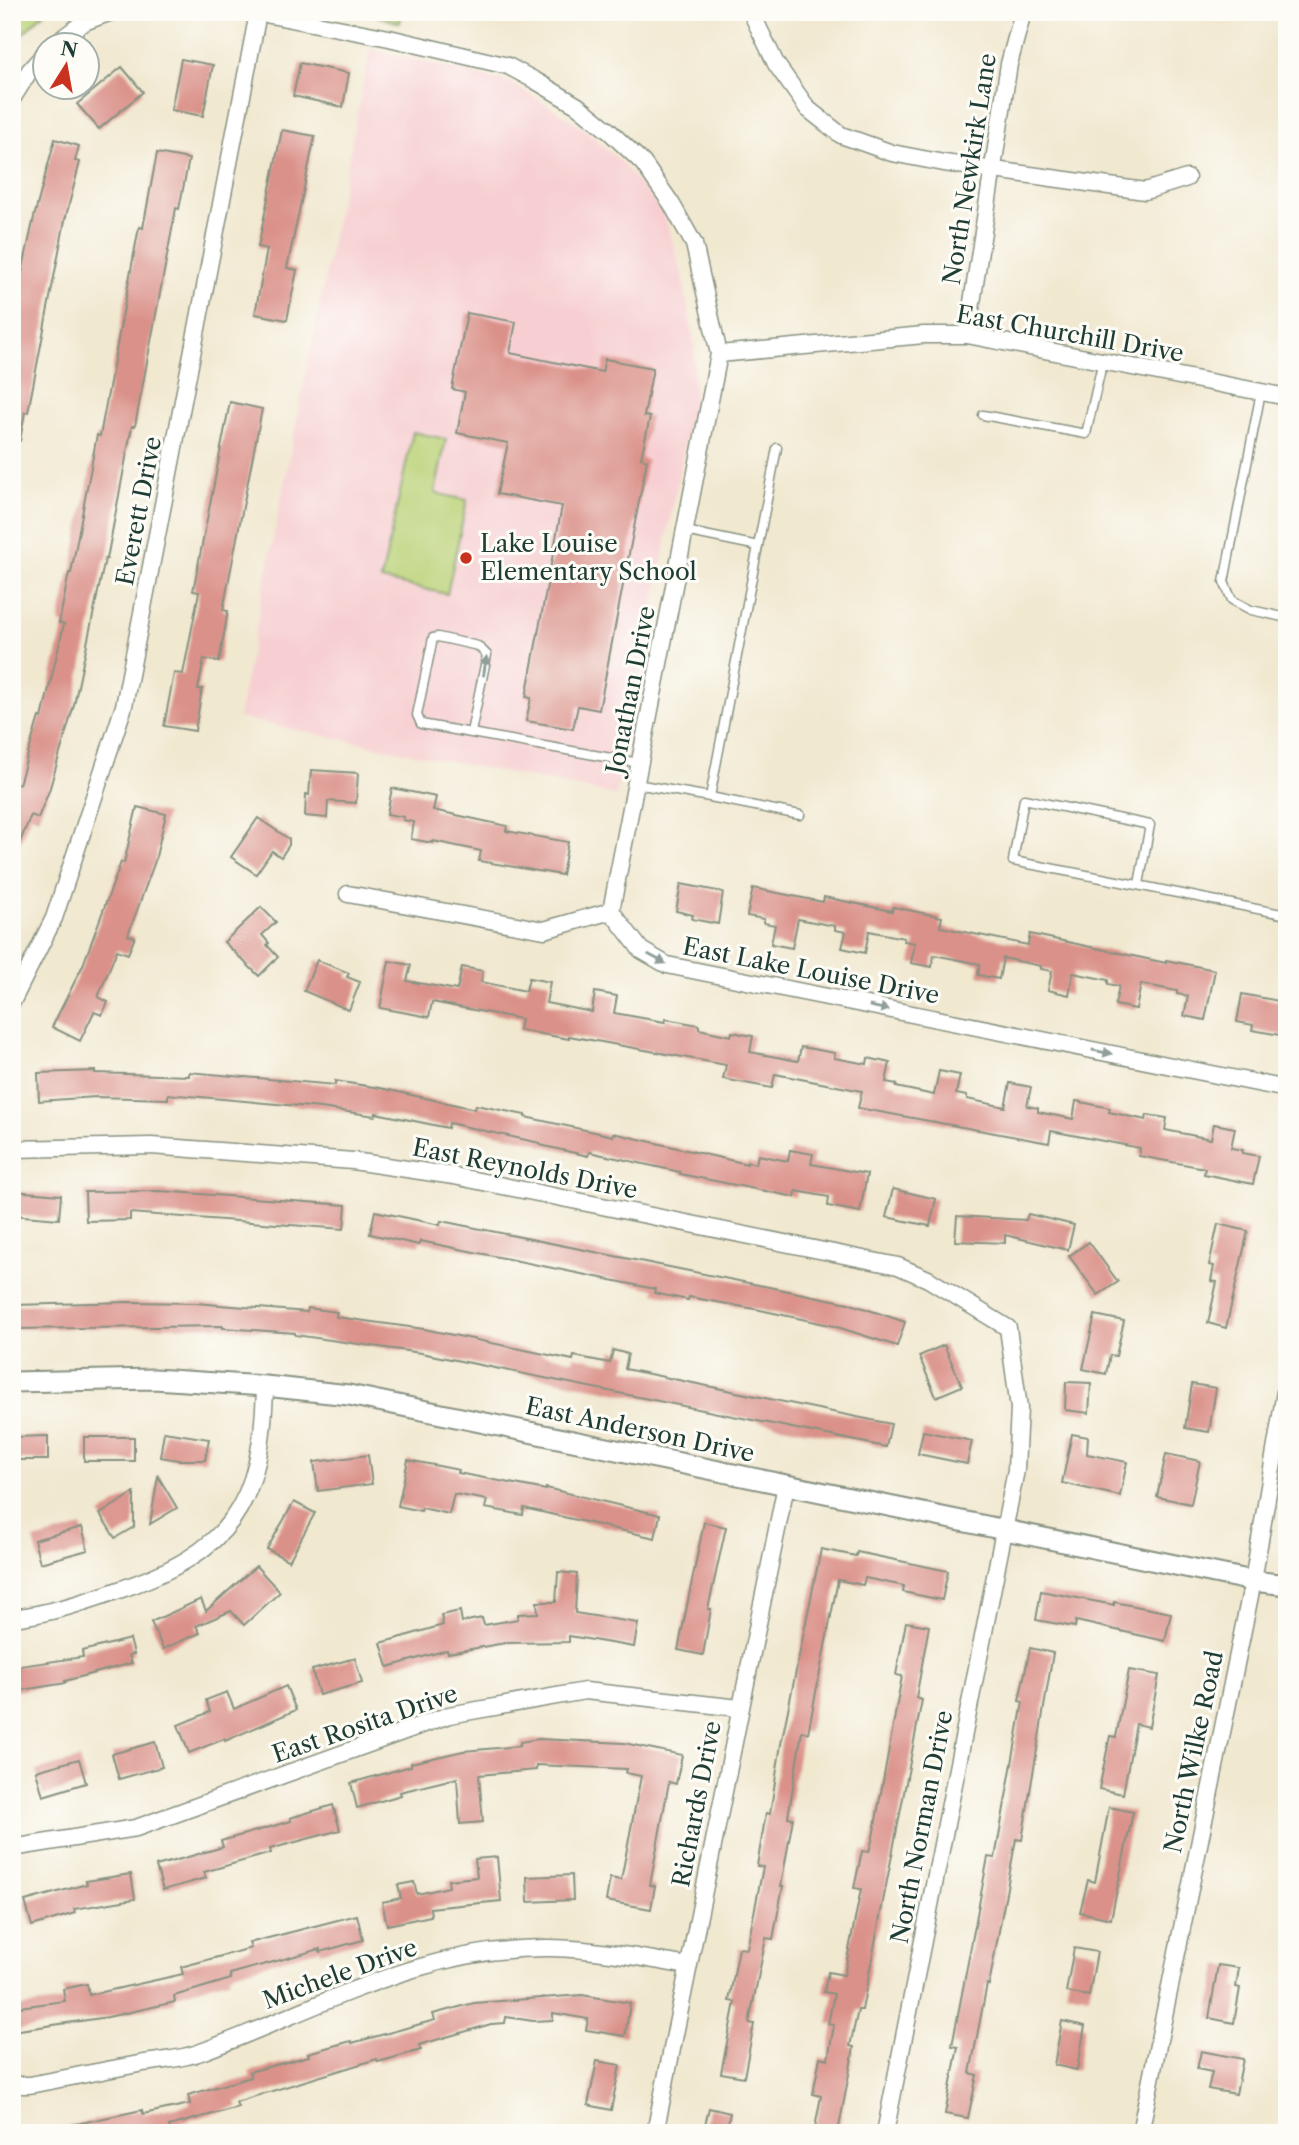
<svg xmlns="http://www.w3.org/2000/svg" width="1299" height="2145" viewBox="0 0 1299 2145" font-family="'Libre Caslon Text',serif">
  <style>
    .built { fill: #f7cfd2 }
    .green { fill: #bad277; stroke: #6c8856; stroke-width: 2 }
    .building { fill: #da9189 }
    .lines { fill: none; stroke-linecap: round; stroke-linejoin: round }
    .service-casing { stroke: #889282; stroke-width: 11 }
    .minor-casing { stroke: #889282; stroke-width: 19 }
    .tertiary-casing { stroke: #889282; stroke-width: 23 }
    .service { stroke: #fff; stroke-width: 8 }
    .minor { stroke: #fff; stroke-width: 16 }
    .tertiary { stroke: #fff; stroke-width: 19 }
    .oneway { fill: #8f9e9a }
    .poi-dot { fill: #c8321e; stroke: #fdfcf7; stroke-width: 2.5 }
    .labels { text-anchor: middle; stroke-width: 6; stroke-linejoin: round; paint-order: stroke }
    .street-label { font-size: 24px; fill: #1f3d34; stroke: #fdfcf7 }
    .poi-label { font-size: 24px; fill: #1f3d34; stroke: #fdfcf7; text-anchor: start }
  </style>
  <rect width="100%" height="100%" fill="#fdfcf7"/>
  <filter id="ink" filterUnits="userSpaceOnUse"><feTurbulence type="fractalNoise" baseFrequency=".0143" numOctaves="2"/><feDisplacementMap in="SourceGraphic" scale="14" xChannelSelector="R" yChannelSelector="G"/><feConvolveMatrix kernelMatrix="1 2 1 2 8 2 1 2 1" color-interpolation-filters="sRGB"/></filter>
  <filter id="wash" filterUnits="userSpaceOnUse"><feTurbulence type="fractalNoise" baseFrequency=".00686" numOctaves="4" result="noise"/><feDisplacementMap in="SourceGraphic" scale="28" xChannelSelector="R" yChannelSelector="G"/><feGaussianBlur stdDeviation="1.57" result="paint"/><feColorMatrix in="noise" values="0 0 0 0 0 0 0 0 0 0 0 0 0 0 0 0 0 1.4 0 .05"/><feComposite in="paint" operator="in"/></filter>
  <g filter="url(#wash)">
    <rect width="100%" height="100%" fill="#f1e8d0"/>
    <path class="built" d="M370,49L511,83L581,126L621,162L664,214L683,277L694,346V398L616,795L238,718Z"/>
    <g class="green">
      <path d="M12,12H45L12,44Z"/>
      <path d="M363,12H402L400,23Z"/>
      <path d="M413,432L446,439L435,493L467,500L447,594L381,580Z"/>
    </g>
    <g id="blocks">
      <g class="building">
        <path d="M181,59L213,65L203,116L171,110Z"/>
        <path d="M300,63L349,73L343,107L293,96Z"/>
        <path d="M122,67L143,92L99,129L77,104Z"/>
        <path d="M282,130L315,136L287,268L297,270L287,320L255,314L267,249L258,247Z"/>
        <path d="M55,139L79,146L75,161L80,162L65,220L28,412H25L20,441L12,440V319L34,217Z"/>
        <path d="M157,153L189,159L179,209L176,208L135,426H132L107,559H105L74,705L49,791L38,818L31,815L12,861V782L19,784L39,717L42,718L64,624L59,623L69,573H71L97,435L100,436L139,227L143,228Z"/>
        <path d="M467,313L516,322L510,353L602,372L605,359L653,368L644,416L650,417L641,458L647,460L599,710L578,706L573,729L526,721L531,698L526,697L562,506L497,494L508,443L457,433L465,392L452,389Z"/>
        <path d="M230,402L262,409L223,610L228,611L219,662L204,659L198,689H202L195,731L164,726L174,673L183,674L199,592L193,591Z"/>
        <path d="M311,770L358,773L356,803L328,801L327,818L305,816L306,794L309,795Z"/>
        <path d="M392,788L436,797L433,810L507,826L506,831L568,842L562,875L479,861L481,851L433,841V843L411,839L414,822L403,820L404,817L387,814Z"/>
        <path d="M137,807L166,814L155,861L128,935L135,937L128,954L117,950L98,997L108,1002L102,1015L94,1012L80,1041L52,1027L83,965L121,862L124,863Z"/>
        <path d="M258,818L289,839V845L281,857L272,851L256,874L231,857Z"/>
        <path d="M681,884L723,892L718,924L692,919L693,915L676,911Z"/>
        <path d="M753,888L823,902L824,897L892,911L893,907L942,917L940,927L1028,945L1030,934L1166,963V960L1215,970L1205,1020L1184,1016L1188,996L1177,994V991L1141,984L1136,1009L1115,1005L1119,986L1108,984V980L1073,973L1069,995L1048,990L1052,971L1041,969V966L1003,958L999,979L978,975L980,964L934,955L932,967L911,963L915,943L904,941V938L869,931L865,953L842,948L846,932L835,930V926L798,919L792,948L771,944L775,925L764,923V919L747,916Z"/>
        <path d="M261,907L276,922L262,935L269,943L267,945L278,957L259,976L224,942Z"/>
        <path d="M317,960L349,973L347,977L360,982L349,1010L304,991Z"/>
        <path d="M389,961L411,965L407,981L457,990L462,967L483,971L481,982L526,991L529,978L550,982L546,1003L592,1012L595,992L617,996L614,1013L665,1022L666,1019L699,1025V1029L731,1036L732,1032L753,1036L750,1052L798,1061L801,1047L835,1053L834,1058L867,1064L868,1058L890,1063L886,1082L897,1084L896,1087L934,1095L939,1071L960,1075L956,1094L967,1096V1099L1005,1107L1010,1083L1031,1087L1027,1106L1038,1108V1112L1073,1119L1076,1101L1110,1108L1109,1112L1146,1120L1147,1115L1167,1118L1165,1130L1211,1139L1214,1124L1235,1128L1231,1148L1243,1150L1242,1153L1259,1156L1253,1184L1204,1174L1205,1168L1139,1156L1140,1148L1051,1131L1049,1143L858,1108L862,1091L775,1074L772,1088L723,1079L726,1065L569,1036V1039L519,1030L521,1019L432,1002L429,1017L380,1008Z"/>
        <path d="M1242,994L1284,1002L1282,1013L1287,1014L1285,1036L1252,1030L1253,1025L1237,1022Z"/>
        <path d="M95,1071V1073L189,1076V1072L335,1085V1081L380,1088L475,1109L476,1105L525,1115V1117L613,1136V1133L747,1164V1162L756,1164L758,1155L788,1161L790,1150L813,1154L811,1164L867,1174L860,1212L828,1206L829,1197L796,1191L795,1197L680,1174V1172L589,1152L588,1156L540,1145V1143L449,1123L448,1128L376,1113L375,1116L321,1108L168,1094V1099L96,1097L39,1101L38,1073Z"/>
        <path d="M893,1189L936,1199L930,1226L886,1217Z"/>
        <path d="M12,1191L61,1195L59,1219L12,1215Z"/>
        <path d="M160,1191L346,1205L344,1229L130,1213V1220L86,1221L85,1192Z"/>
        <path d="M375,1211L440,1225L441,1221L848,1303L905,1322L897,1346L834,1326L760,1310L689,1297L688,1300L654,1293L655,1289L420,1241L419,1245L370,1234Z"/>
        <path d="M1028,1214L1074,1225L1068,1250L1005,1235V1243L955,1241L957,1216L1026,1220Z"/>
        <path d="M1218,1224L1248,1231L1226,1328L1208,1323L1217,1282L1211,1281L1214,1266L1209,1265Z"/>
        <path d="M1089,1242L1118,1282L1098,1295L1069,1256Z"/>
        <path d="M130,1302L195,1303L307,1312L308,1308L337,1312L336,1317L424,1329L573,1360L574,1356L610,1363L613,1350L628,1354L625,1369L891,1424L886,1447L421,1353L295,1335V1333L223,1328V1326L14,1329V1305Z"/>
        <path d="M1095,1315L1124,1321L1116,1356L1110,1355L1106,1374L1083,1369Z"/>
        <path d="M944,1345L962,1386L936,1397L919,1356Z"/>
        <path d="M1066,1382L1091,1383L1089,1413L1065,1410Z"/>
        <path d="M1192,1384L1216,1388L1209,1432L1185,1428Z"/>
        <path d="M923,1431L972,1441L967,1464L918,1454Z"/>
        <path d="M164,1432L209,1439L205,1460H178L160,1457Z"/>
        <path d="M1072,1434L1088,1437L1087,1454L1127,1462L1120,1496L1062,1483Z"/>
        <path d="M48,1436V1460H12V1437Z"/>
        <rect x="84" y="1437" width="50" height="24"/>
        <path d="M1166,1454L1200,1461L1191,1504L1157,1497Z"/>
        <path d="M368,1455L372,1484L318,1491L314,1462Z"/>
        <path d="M408,1460L459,1470L458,1473L546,1490V1488L660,1515L655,1538L524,1508L523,1515L485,1508L487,1500L454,1494L449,1514L422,1508L421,1511L398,1506Z"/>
        <path d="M158,1476L177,1508L150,1524Z"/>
        <path d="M134,1493V1527L115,1538L100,1514Z"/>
        <path d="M294,1502L315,1513L289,1561L267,1549Z"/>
        <path d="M704,1522L726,1527L708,1609H711L703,1655L678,1650Z"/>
        <path d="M82,1527L88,1550L40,1563L34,1540Z"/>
        <path d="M821,1549L856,1556L857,1552L948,1571L942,1600L903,1592L904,1586L865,1578L863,1585L838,1580L808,1733L802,1731L788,1817L793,1818L781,1886H783L773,1939L766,1938L749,2023L754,2024L744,2077L721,2073L735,2002L729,2001L739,1948L747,1949L763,1867L757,1866L766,1813L770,1814L781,1744Z"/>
        <path d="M256,1566L280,1592L244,1625L231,1611L196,1626L200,1633L163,1649L151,1622L201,1599L206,1611Z"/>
        <path d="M558,1572L577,1574L575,1613L638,1623L634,1647L569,1636V1642L505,1643L448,1653L447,1650L388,1667L381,1643L443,1625L441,1615L460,1611L462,1622L482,1618L484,1625L518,1619V1614L538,1613L537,1602H556Z"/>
        <path d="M1041,1591L1114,1605V1602L1171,1613L1165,1641L1076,1621L1075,1627L1036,1620Z"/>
        <path d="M906,1622L929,1626L916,1698L922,1700L862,2010H858L850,2046L854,2047L838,2133H814L821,2096L813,2094L820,2057L828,2059L834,2025L828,2024L834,1994L824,1992L828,1972L844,1975L861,1889L854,1888L862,1851L869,1852L873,1837L902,1676L896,1675Z"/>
        <path d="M130,1639L134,1654L129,1655L132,1663L65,1681L66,1683L16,1691L13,1667L83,1657L82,1651Z"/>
        <path d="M1030,1648L1053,1653L1022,1840L1016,1839L989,1985L987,1984L970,2073L977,2075L968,2118L945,2114L958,2047L952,2046L988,1857L995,1858L1023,1702L1019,1701Z"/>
        <path d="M355,1658L362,1683L319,1695L312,1670Z"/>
        <path d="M1129,1670L1159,1675L1149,1727L1136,1724L1123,1794L1099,1789L1110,1736L1116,1737Z"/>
        <path d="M286,1686L296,1710L225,1741L224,1739L189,1753L178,1725L210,1712L206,1700L227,1692L234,1709Z"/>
        <path d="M538,1739L624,1743L682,1755L676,1784L669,1782L650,1885L655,1886L651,1909L606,1901L610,1878L621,1880L641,1776L626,1773L627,1769L536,1765V1770L479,1775L483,1822L460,1824L457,1778L400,1792L401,1795L357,1808L351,1783L411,1766V1763L463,1751L520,1746V1742Z"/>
        <path d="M155,1742L162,1767L119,1779L112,1754Z"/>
        <path d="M79,1759L86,1783L43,1796L36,1771Z"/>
        <path d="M333,1805L340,1830L270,1849L271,1853L204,1872L206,1878L163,1890L156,1866L223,1847L221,1841L291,1821L290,1818Z"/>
        <path d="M1109,1807L1133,1812L1111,1919L1080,1912L1088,1880L1095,1882Z"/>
        <path d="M497,1857L501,1901L430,1908L431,1916L387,1925L382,1902L401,1898L398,1885L414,1882L417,1894L449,1887L448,1880L477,1877L475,1859Z"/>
        <path d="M131,1874L135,1899L74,1909L75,1913L32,1926L25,1901L87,1884L86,1881Z"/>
        <path d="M572,1875L573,1900L528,1902L527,1877Z"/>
        <path d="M357,1915L363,1940L320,1952V1949L230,1974L231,1979L174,1996L175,2002L108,2017L12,2031V2008L65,2001L63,1989L87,1984L89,1995L183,1974L181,1967L251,1948L249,1943Z"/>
        <path d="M1074,1948L1097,1952L1089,1996L1066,1992Z"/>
        <path d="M1218,1965L1239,1968L1236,1987L1240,1988L1234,2023L1209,2018Z"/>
        <path d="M582,1995L630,2003L625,2036L586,2030L588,2019L553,2013V2020L533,2021L506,2017L505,2023L491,2024L419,2045L421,2050L378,2062L377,2059L236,2102L238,2107L169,2126L171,2133H68L67,2126L142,2110L143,2114L190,2104L188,2095L251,2077L249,2072L309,2056L308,2053L351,2041L352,2043L435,2020L433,2014L474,2003Z"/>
        <path d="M1062,2021L1085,2026L1077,2070L1054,2065Z"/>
        <path d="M1201,2051L1243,2059L1236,2094L1208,2089L1212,2072L1197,2069Z"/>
        <path d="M597,2061L620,2065L611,2110L588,2105Z"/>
        <path d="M709,2108L730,2113L726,2133H711L712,2131L704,2129Z"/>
      </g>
    </g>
  </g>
  <g filter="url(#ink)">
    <use href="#blocks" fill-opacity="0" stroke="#889282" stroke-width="2"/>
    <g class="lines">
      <defs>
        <g id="service">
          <path d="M1261,392L1224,582L1232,600L1251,610L1287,618"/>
          <path d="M983,415L1086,434L1103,360"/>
          <path d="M758,546L777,448"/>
          <path d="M471,732L487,655L478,646L438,637L433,638L417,715L421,724L639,763"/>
          <path d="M636,784L710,797L758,546L685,531"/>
          <path d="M710,797L800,815"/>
          <path d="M1139,884L1150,825L1024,799L1013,861C1105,878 1196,897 1287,915"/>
        </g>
        <g id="minor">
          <path d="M255,12L389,38L508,66L536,81L578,106L609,131L643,163L671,203L694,244L719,354L611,911"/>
          <path d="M751,12L776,64L808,109L841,135L892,153L944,163L1145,191L1187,178"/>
          <path d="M52,46L84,22L111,12"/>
          <path d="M12,99L30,70L46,52"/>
          <path d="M967,335L1009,64L1023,12"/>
          <path d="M719,354L924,335H967L1287,397"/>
          <path d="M348,894L544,930L611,911"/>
          <path d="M611,911L641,950L667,965L1287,1089"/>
          <path d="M12,1002L54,918L124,706L258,13"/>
          <path d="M12,1149L151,1146L353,1161L454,1176L898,1266L928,1279L1008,1328L1019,1408L1016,1470L885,2133"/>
          <path d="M12,1618C48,1614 82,1603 116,1591C231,1552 262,1506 265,1386"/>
          <path d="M12,1848L136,1828L449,1715L585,1691L740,1708"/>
          <path d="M12,2085H29C67,2078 105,2070 144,2063C162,2060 183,2059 201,2052C318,2009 422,1946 551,1948C597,1949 642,1958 688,1966"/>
          <path d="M655,2133L786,1485"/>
          <path d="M1140,2133L1253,1581L1287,1380"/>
        </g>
        <path id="tertiary" d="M12,1382L154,1379L265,1386L349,1395L1253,1581L1287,1585"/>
      </defs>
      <use href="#service" class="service-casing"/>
      <use href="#minor" class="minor-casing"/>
      <use href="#tertiary" class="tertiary-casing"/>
      <use href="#service" class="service"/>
      <use href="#minor" class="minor"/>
      <use href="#tertiary" class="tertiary"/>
    </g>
    <defs><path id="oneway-solid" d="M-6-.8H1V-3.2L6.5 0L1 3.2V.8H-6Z" transform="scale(1.75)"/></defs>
    <g class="oneway">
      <use href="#oneway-solid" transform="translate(485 666) rotate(-81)"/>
      <use href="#oneway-solid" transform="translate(657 959) rotate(28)"/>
      <use href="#oneway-solid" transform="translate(879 1008) rotate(11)"/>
      <use href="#oneway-solid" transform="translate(1102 1052) rotate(11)"/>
    </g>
  </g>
  <circle class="poi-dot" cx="466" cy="558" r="7"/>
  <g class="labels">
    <g class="street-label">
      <text transform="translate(970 169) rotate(-81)" y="8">North Newkirk Lane</text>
      <text transform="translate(1070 334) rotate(10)" y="8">East Churchill Drive</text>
      <text transform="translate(139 511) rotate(-79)" y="8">Everett Drive</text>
      <text transform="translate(631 690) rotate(-79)" y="8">Jonathan Drive</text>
      <text transform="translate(811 971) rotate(11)" y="8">East Lake Louise Drive</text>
      <text transform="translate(525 1169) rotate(11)" y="8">East Reynolds Drive</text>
      <text transform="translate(640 1430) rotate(12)" y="8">East Anderson Drive</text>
      <text transform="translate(365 1724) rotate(-19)" y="8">East Rosita Drive</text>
      <text transform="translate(1194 1752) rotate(-78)" y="8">North Wilke Road</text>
      <text transform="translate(697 1804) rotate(-79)" y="8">Richards Drive</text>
      <text transform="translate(922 1827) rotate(-79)" y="8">North Norman Drive</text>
      <text transform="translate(340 1974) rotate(-20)" y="8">Michele Drive</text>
    </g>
    <g class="poi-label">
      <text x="480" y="552">Lake Louise<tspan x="480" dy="28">Elementary School</tspan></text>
    </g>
  </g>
  <rect width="1299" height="2145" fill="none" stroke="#fdfcf7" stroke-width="42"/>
  <g transform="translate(66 66) rotate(11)"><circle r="33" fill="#fdfcf7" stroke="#a4b0a9" stroke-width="2"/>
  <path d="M0-5L12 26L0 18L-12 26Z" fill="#c8321e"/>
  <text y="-10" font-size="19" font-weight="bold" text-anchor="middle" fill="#1f3d34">N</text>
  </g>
</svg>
